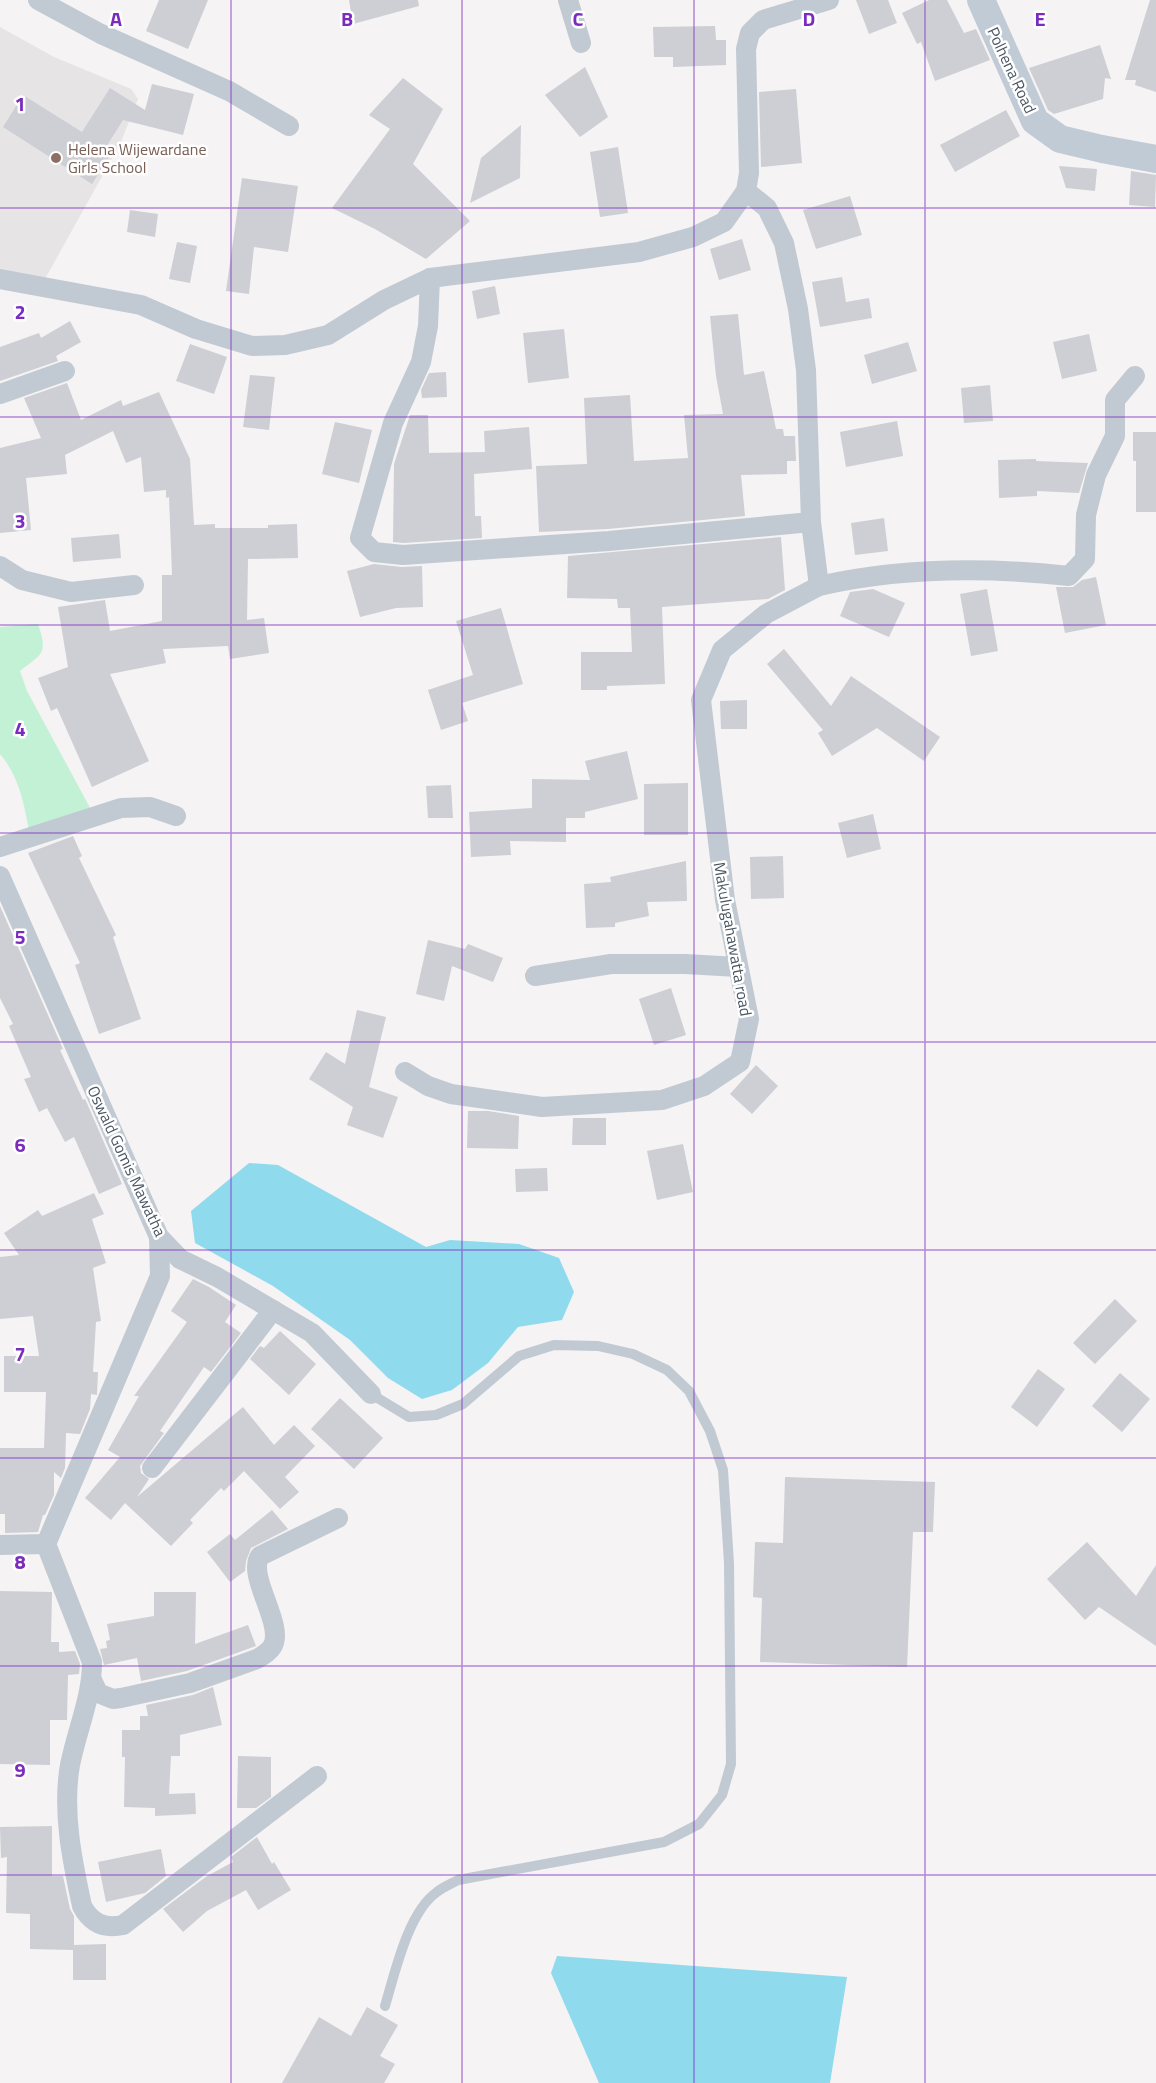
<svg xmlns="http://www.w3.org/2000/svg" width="1156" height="2083" viewBox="0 0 1156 2083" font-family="'Titillium Web',sans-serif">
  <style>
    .education { fill: #e6e4e5 }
    .green { fill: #c3f1d5 }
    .water { fill: #90daee }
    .building { fill: #cdcfd5 }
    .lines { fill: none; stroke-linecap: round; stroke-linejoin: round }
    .lane { stroke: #c1cad2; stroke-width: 10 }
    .street { stroke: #c1cad2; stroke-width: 20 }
    .secondary { stroke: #c1cbd6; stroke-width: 28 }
    .grid { fill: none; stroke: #7b2cbf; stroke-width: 1.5; stroke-opacity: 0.55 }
    .education-dot { fill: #8d6e63; stroke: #fff; stroke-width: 2 }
    .labels { text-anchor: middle; stroke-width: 5; stroke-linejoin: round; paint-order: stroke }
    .street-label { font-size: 16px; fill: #4a5661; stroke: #fff }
    .education-label { font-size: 16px; fill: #785e54; stroke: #fff; text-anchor: start }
    .grid-label { font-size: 20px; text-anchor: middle; font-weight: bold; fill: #7b2cbf; stroke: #fff; stroke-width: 5; stroke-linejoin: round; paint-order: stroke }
  </style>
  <rect width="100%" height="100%" fill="#f5f3f3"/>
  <path class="education" d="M0,27L54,57L131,89L138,99L120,144L41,286L0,279Z"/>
  <path class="green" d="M38,624C48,654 43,653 20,671L27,691L95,817L30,837C25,808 20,777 0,754V627Z"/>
  <g class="water">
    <path d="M249,1163L278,1165L426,1247L450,1240L519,1244L559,1258L574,1292L562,1320L518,1327L488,1363L452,1390L422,1399L388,1378L350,1340L273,1286L195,1243L191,1211Z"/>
    <path d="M557,1956L847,1977L830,2083H599L551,1973Z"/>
  </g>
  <g class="building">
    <path d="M159,0H208L188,49L146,31Z"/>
    <path d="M349,0H418L419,6L353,24Z"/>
    <path d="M856,0H888L897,23L869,34Z"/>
    <path d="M929,0H947L964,33L976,29L990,60L935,81L921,42L917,44L902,13Z"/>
    <path d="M1150,0H1156V92L1135,85L1136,80H1125Z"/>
    <path d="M715,26L716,40H726V65L673,67V57H654L653,27Z"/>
    <path d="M1100,45L1111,79L1105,78L1103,99L1054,114L1048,110L1029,68Z"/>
    <path d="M585,67L608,117L580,137L545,95Z"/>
    <path d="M403,78L443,109L413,164L470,221L426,259L375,229L332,208L390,129L369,115Z"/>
    <path d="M152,84L194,94L183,135L123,120L106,147L113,151L92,184L3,127L23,95L82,132L110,88L145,110Z"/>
    <path d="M796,89L802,163L761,167L759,92Z"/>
    <path d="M1006,110L1020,136L955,172L940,145Z"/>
    <path d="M521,125L520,178L470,203L481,158Z"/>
    <path d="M618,147L628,213L600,217L590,152Z"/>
    <path d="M1059,166L1097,169L1095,191L1066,188Z"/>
    <path d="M1131,171L1156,175L1155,207L1129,205Z"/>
    <path d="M242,178L298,186L288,252L254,247L249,294L226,291Z"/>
    <path d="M850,196L862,235L816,249L803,210Z"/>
    <path d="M130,210L158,214L155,237L127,232Z"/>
    <path d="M742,239L751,270L719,280L710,249Z"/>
    <path d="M177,242L197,246L190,283L169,279Z"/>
    <path d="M842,277L846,302L869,298L872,318L820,327L812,282Z"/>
    <path d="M495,286L500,314L477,319L472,291Z"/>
    <path d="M738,314L744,375L764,371L776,429H783L784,436H795L796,461H787V474L741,475L745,516L608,529L539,532L536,466L587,464L584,398L630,395L634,461L688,458L684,415L723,414L716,376L710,316Z"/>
    <path d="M70,321L81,342L56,356L58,361L0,381V347L39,333L41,338Z"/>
    <path d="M564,329L569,378L528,383L523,333Z"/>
    <path d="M1089,334L1097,371L1062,379L1053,342Z"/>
    <path d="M908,342L917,371L872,384L864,355Z"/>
    <path d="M190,344L227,357L214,394L176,381Z"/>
    <path d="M446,372L447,397L422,398L421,390L429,373Z"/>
    <path d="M250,375L275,377L269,430L243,427Z"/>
    <path d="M67,383L81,420L121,400L123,406L159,392L190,459L194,525L215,524V528H268V525L297,524L298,558L248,559L247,620L264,618L269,653L230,659L228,646L163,649L166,663L110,674L149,761L92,787L57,708L51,711L38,678L68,667L58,607L105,600L110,631L162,621V575H172L169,497L166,498V490L144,492L141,457L126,463L113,431L65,455L67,474L26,478L31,530L0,533V448L41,438L24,398Z"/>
    <path d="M990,385L993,421L964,423L961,388Z"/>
    <path d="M410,415H428L429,453L485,452L484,431L529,427L532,469L474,474L475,516H481L482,538L403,543L393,542L394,464Z"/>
    <path d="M897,421L903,456L846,467L840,432Z"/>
    <path d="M335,422L372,430L359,483L322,474Z"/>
    <path d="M1133,432H1156V512H1136V461H1133Z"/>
    <path d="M1036,459V461L1088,463L1079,493L1037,491V496L999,498L998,460Z"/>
    <path d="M884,518L888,551L855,555L851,523Z"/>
    <path d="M119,534L121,558L73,562L71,538Z"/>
    <path d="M781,537L785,590L768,599L662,607L665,684L607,686V690H581V652H632L630,608H618L617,599L567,598L568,556Z"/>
    <path d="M374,564L402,567L422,566L423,607L396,608L360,617L347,571Z"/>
    <path d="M1096,577L1106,625L1065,633L1056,587H1073L1082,580Z"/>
    <path d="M873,589L905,603L889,637L840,616L850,592Z"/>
    <path d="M987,589L998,651L971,656L960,594Z"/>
    <path d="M501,608L523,684L462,703L468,721L441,730L428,690L473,675L456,621Z"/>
    <path d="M784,649L831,706L851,676L940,737L924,761L877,728L832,756L818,733L823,730L767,664Z"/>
    <path d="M747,700V729H721L720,701Z"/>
    <path d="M627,751L638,799L585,812V818H566V842L510,841L511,855L471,857L469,812L532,808V779L590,780L585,761Z"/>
    <path d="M688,783V835H644V784Z"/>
    <path d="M451,785L453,818H428L426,786Z"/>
    <path d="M873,814L881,849L847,858L838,823Z"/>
    <path d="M73,836L82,856L79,858L116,935L113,937L141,1019L99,1034L75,965L80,963L28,853Z"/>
    <path d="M783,856L784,898L751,899L750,857Z"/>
    <path d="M686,861L687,901L647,902L649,916L615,923V927L586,928L584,884L611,882L610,877Z"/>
    <path d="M0,906L63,1049L60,1050L83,1100L85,1099L86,1101L122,1184L99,1194L74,1137L65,1142L47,1108L39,1112L24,1079L31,1077L9,1026L13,1024L0,998Z"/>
    <path d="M428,940L465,949L468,944L503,958L493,982L452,966L444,1001L416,994Z"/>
    <path d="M671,988L686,1035L654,1045L639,999Z"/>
    <path d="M357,1010L386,1017L369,1087L398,1097L383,1138L347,1125L353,1107L309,1079L326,1052L345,1064Z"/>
    <path d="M756,1065L778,1086L752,1114L730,1094Z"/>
    <path d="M468,1111H488L519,1116L518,1149L467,1148Z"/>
    <path d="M573,1118H606V1145H572Z"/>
    <path d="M683,1144L693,1192L657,1200L647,1151Z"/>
    <path d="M547,1168L548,1191L516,1192L515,1169Z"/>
    <path d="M94,1193L104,1214L92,1219L106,1263L93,1268L101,1321L96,1322L93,1372H98L97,1393V1395L91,1394L90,1409L80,1434L66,1433L65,1468L61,1478L54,1472V1495L45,1515H43L38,1532L5,1533V1514H0V1448H44L46,1392H4V1356H39L33,1316L0,1319V1257L19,1255L4,1233L38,1210L42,1216Z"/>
    <path d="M193,1279L209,1287L236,1305L225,1322L241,1333L211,1372L204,1367L160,1431L164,1433L140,1466L141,1473L149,1479L137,1497L243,1407L274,1445L294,1425L315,1446L285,1477L299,1492L280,1509L244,1471L224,1491L221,1488L190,1520L193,1523L171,1546L125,1503L111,1520L85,1498L120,1457L108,1450L139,1396H134L187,1322L171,1311Z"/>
    <path d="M1115,1299L1137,1321L1095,1364L1073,1343Z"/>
    <path d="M280,1331L316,1364L289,1395L250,1359L260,1346L264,1348Z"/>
    <path d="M1038,1369L1065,1389L1037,1427L1011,1407Z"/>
    <path d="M1120,1373L1150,1399L1122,1432L1092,1406Z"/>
    <path d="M340,1398L383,1438L354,1469L311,1429Z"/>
    <path d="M785,1477L935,1482L933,1532H913L907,1667L760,1662L762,1598L753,1597L755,1542L783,1543Z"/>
    <path d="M272,1510L288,1529L251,1548L246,1561L245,1571L230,1582L207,1552L230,1534L235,1540Z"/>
    <path d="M1087,1542L1136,1596L1156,1565V1646L1099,1607L1085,1620L1047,1579Z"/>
    <path d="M0,1591L52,1592L51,1642H59V1652L75,1651L80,1664L79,1674L68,1675L67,1720H50V1765L0,1764Z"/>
    <path d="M154,1592H196L195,1644L248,1625L256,1646L187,1671L141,1681L137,1658L104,1665L100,1649L107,1648L106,1641L110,1640L107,1624L154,1616Z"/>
    <path d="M213,1687L222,1725L180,1735V1756H171L169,1794L195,1793L196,1814L155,1816V1808L124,1807L125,1757H122V1730H140V1716H148L146,1705L193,1695Z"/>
    <path d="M238,1756L271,1757V1797L256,1808H237Z"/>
    <path d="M52,1826V1876H63L70,1909L74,1916V1945L106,1944V1980H73V1950L30,1949V1914L6,1913L7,1857L1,1858L0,1827Z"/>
    <path d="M257,1837L272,1864L274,1862L291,1890L258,1910L246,1890L207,1911L183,1932L163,1909L207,1876L233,1862L231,1857Z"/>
    <path d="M161,1849L166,1876L145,1893L106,1902L98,1862Z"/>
    <path d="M367,2007L398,2025L380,2056L395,2064L384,2083H282L319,2017L351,2036Z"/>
  </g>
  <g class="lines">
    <path class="lane" d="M371,1394L409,1417L436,1415L463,1404L519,1356L554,1345L598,1346L633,1354L667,1370L689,1391L710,1431L723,1470L729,1563L731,1764L722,1795L699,1824L664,1842L458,1880C451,1884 443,1887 437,1892C408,1912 395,1973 385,2006"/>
    <g class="street">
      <path d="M38,0L101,34L229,91L289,126"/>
      <path d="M568,0L581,43"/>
      <path d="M430,278L428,326L421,362L393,423L360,538L374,552L403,555L609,541L811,522L806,370L798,309L784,243L767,208L746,191"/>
      <path d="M0,279L141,305L196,329L252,346L285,345L328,335L384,300L430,278L639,252L693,237L724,222L746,191L749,173L746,49L750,33L763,20L829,0"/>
      <path d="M0,394L65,371"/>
      <path d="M0,566L22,580L71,592L134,585"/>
      <path d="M819,586C902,567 986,567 1069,576L1085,559L1086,515L1096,475L1115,436V400L1135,376"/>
      <path d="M0,847L121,808L150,807L176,816"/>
      <path d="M0,876L159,1237L180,1259L217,1277L312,1333L371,1394"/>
      <path d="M535,976L611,964H685L738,967"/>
      <path d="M405,1072L428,1086L451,1094L542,1107L662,1100L704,1086L740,1062L749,1019L725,900L701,700L722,650L766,614L819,586L811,522"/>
      <path d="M159,1237L160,1276L46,1544L92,1662C92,1697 77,1730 70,1765C62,1811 72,1860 82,1906C91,1923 104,1929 123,1925L317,1776"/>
      <path d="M152,1468L273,1310"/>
      <path d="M0,1545L46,1544"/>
      <path d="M92,1680L98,1693L113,1699L121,1698L190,1683L257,1659C262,1656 268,1653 272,1647C286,1626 246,1576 260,1556L338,1518"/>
    </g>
    <path class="secondary" d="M981,0L1035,121L1060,139L1102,149L1156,159"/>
  </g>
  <path class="grid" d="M231,0V2083M462,0V2083M694,0V2083M925,0V2083M0,208H1156M0,417H1156M0,625H1156M0,833H1156M0,1042H1156M0,1250H1156M0,1458H1156M0,1666H1156M0,1875H1156"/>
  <circle class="education-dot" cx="56" cy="158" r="6"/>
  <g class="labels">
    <g class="street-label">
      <text transform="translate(1012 70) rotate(65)" y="6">Polhena Road</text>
      <text transform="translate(733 939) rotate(80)" y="6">Makulugahawatta road</text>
      <text transform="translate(127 1161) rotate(65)" y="6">Oswald Gomis Mawatha</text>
    </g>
    <g class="education-label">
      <text x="68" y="155">Helena Wijewardane<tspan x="68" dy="18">Girls School</tspan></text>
    </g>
  </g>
  <g class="grid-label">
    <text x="116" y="26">A</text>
    <text x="347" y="26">B</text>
    <text x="578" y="26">C</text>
    <text x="809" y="26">D</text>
    <text x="1040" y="26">E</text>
    <text x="20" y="111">1</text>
    <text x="20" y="319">2</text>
    <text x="20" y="528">3</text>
    <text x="20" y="736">4</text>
    <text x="20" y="944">5</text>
    <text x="20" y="1152">6</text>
    <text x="20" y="1361">7</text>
    <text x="20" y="1569">8</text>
    <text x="20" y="1777">9</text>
  </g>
</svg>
